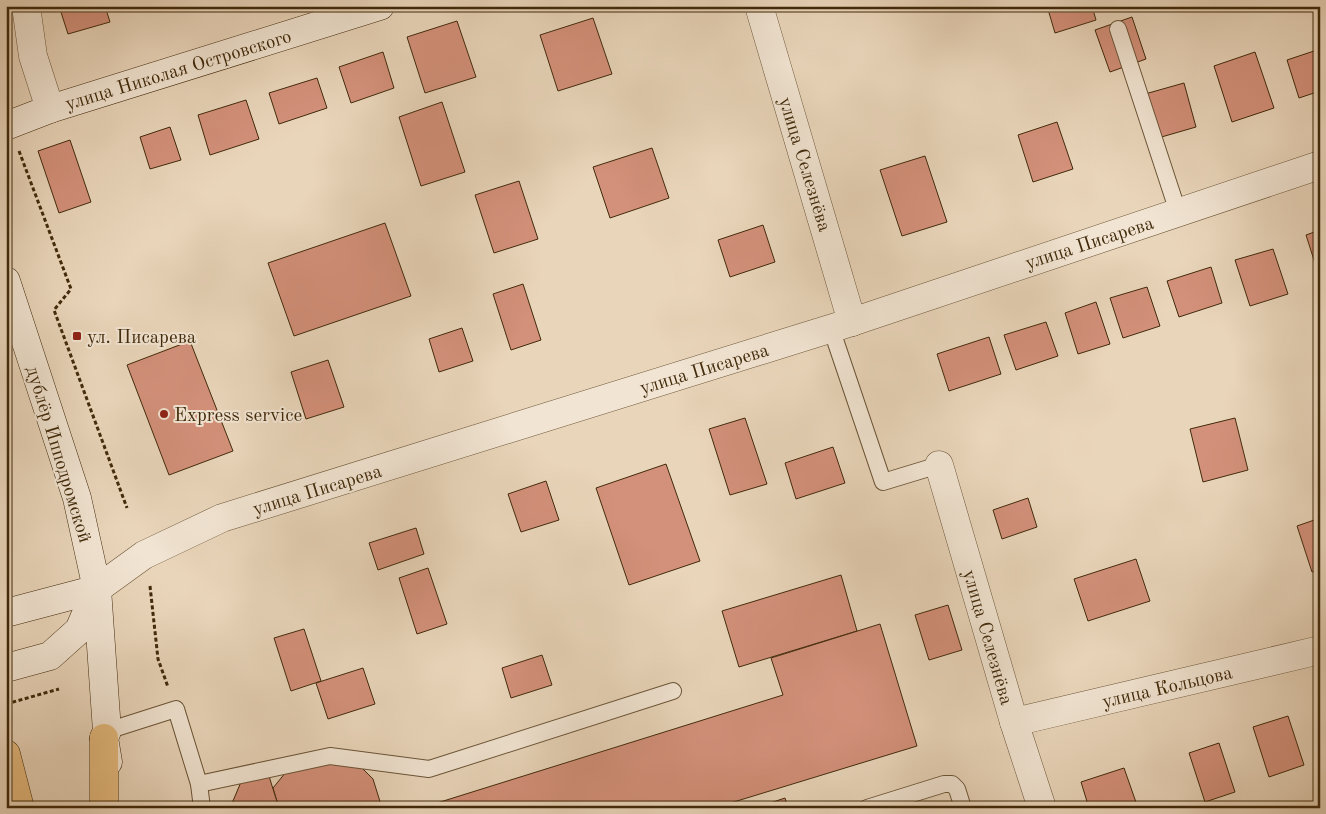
<svg xmlns="http://www.w3.org/2000/svg" width="1326" height="814" viewBox="0 0 1326 814" font-family="'Old Standard TT',serif">
  <style>
    .building { fill: #d3907a; stroke: #412a0b }
    .lines { fill: none; stroke-linecap: round; stroke-linejoin: round }
    .lane-casing { stroke: #6b5537; stroke-width: 18 }
    .street-casing { stroke: #6b5537; stroke-width: 29 }
    .secondary-casing { stroke: #412a0b; stroke-width: 29 }
    .highway-casing { stroke: #412a0b; stroke-width: 29 }
    .path { stroke: #412a0b; stroke-width: 3; stroke-dasharray: 4 2.5; stroke-linecap: butt }
    .lane { stroke: #f1e4d2; stroke-width: 16 }
    .street { stroke: #f1e4d2; stroke-width: 28 }
    .secondary { stroke: #f1e4d2; stroke-width: 28 }
    .highway { stroke: #e4ba7d; stroke-width: 28 }
    .poi-dot { fill: #8f2418; stroke: #f1e4d2; stroke-width: 2 }
    .labels { text-anchor: middle; stroke-width: 4; stroke-linejoin: round; paint-order: stroke }
    .street-label { font-size: 19px; fill: #412a0b; stroke: #f1e4d2 }
    .poi-label { font-size: 19px; fill: #412a0b; stroke: #f1e4d2; text-anchor: start }
  </style>
  <rect width="100%" height="100%" fill="#e9d5ba"/>
  <filter id="stains"><feTurbulence type="fractalNoise" baseFrequency=".004" numOctaves="4"/><feColorMatrix values="0 0 0 0 .2 0 0 0 0 .09 0 0 0 0 .02 0 0 0 .5 -.17"/></filter>
  <radialGradient id="worn" r=".72"><stop offset=".6" stop-color="#630" stop-opacity="0"/><stop offset="1" stop-color="#630" stop-opacity=".3"/></radialGradient>
  <g class="building">
    <path d="M59,6H105L110,22L68,34Z"/>
    <path d="M1047,6H1092L1096,20L1055,33Z"/>
    <path d="M1132,17L1146,59L1110,72L1095,30Z"/>
    <path d="M593,18L612,74L558,91L540,35Z"/>
    <path d="M457,21L476,77L425,93L407,37Z"/>
    <path d="M1320,49V91L1299,98L1287,60Z"/>
    <path d="M383,52L394,88L351,103L339,67Z"/>
    <path d="M1255,52L1274,108L1232,122L1214,66Z"/>
    <path d="M317,78L327,108L279,124L269,93Z"/>
    <path d="M1184,83L1196,127L1158,138L1145,94Z"/>
    <path d="M246,100L259,139L210,155L198,115Z"/>
    <path d="M442,102L465,172L421,186L399,117Z"/>
    <path d="M1057,122L1073,169L1033,182L1018,135Z"/>
    <path d="M170,127L181,160L150,169L140,137Z"/>
    <path d="M70,140L91,202L59,213L38,151Z"/>
    <path d="M652,148L669,198L610,218L593,167Z"/>
    <path d="M925,156L947,222L902,236L880,170Z"/>
    <path d="M519,181L538,239L494,253L475,195Z"/>
    <path d="M385,223L411,296L294,336L268,263Z"/>
    <path d="M763,225L775,262L730,277L718,240Z"/>
    <path d="M1320,230V279L1306,235Z"/>
    <path d="M1273,249L1288,294L1250,306L1235,260Z"/>
    <path d="M1211,267L1222,303L1179,317L1167,281Z"/>
    <path d="M523,284L541,340L511,350L493,294Z"/>
    <path d="M1147,287L1160,326L1123,338L1110,298Z"/>
    <path d="M1096,302L1110,344L1078,354L1065,313Z"/>
    <path d="M1046,322L1058,356L1016,370L1004,335Z"/>
    <path d="M462,328L473,361L439,372L429,339Z"/>
    <path d="M989,337L1001,374L949,391L937,354Z"/>
    <path d="M190,341L233,451L169,475L127,365Z"/>
    <path d="M328,360L344,407L306,419L291,372Z"/>
    <path d="M745,418L767,484L730,495L709,429Z"/>
    <path d="M1235,418L1248,470L1203,482L1190,429Z"/>
    <path d="M833,447L845,483L796,499L785,463Z"/>
    <path d="M666,464L700,561L629,585L596,488Z"/>
    <path d="M546,481L559,520L521,532L508,494Z"/>
    <path d="M1028,498L1037,527L1002,539L993,510Z"/>
    <path d="M1320,518V569L1312,572L1297,526Z"/>
    <path d="M416,528L424,554L378,570L369,543Z"/>
    <path d="M1136,559L1150,601L1088,621L1074,579Z"/>
    <path d="M428,568L447,624L417,634L399,578Z"/>
    <path d="M841,575L857,631L739,667L722,611Z"/>
    <path d="M948,605L962,650L929,660L915,615Z"/>
    <path d="M880,624L917,746L714,808H421L783,695L771,658Z"/>
    <path d="M304,629L321,681L291,691L274,638Z"/>
    <path d="M542,655L552,685L511,698L502,668Z"/>
    <path d="M363,668L375,704L328,719L316,683Z"/>
    <path d="M1288,716L1304,765L1269,777L1253,727Z"/>
    <path d="M1219,743L1235,792L1205,802L1189,753Z"/>
    <path d="M345,760L362,768L373,779L382,808H279L273,788L286,772Z"/>
    <path d="M1124,768L1138,808H1089L1081,782Z"/>
    <path d="M268,773L279,808H230L241,782Z"/>
    <path d="M785,798L788,808H765L764,805Z"/>
  </g>
  <g class="lines">
    <defs>
      <g id="lane">
        <path d="M1118,29L1178,212"/>
        <path d="M831,328L883,482L939,465"/>
        <path d="M107,731L176,709L199,784L330,756L429,769L673,691"/>
        <path d="M199,784L202,808"/>
        <path d="M867,808L944,784H952L957,789L963,808"/>
      </g>
      <g id="street">
        <path d="M26,6L33,56L50,109"/>
        <path d="M759,6L852,322"/>
        <path d="M939,465L1014,722L1042,808"/>
        <path d="M97,589L144,555L222,518L852,322L1320,165"/>
        <path d="M1014,722L1320,650"/>
      </g>
      <g id="secondary">
        <path d="M6,126L50,109L380,6"/>
        <path d="M6,281L77,498L97,589L107,731L104,738L108,762"/>
        <path d="M6,613L97,589"/>
        <path d="M6,668L50,656L79,630L95,593"/>
      </g>
      <g id="highway">
        <path d="M104,738V808"/>
        <path d="M6,754L20,808"/>
      </g>
    </defs>
    <use href="#lane" class="lane-casing"/>
    <use href="#street" class="street-casing"/>
    <use href="#secondary" class="secondary-casing"/>
    <use href="#highway" class="highway-casing"/>
    <g class="path">
      <path d="M19,151L71,289L54,310L127,508"/>
      <path d="M150,586L158,659L168,687"/>
      <path d="M6,704L59,689"/>
    </g>
    <use href="#lane" class="lane"/>
    <use href="#street" class="street"/>
    <use href="#secondary" class="secondary"/>
    <use href="#highway" class="highway"/>
  </g>
  <g class="poi-dot">
    <rect x="72" y="331" width="10" height="10" rx="2.5"/>
    <circle cx="164" cy="414" r="5"/>
  </g>
  <g class="labels">
    <g class="street-label">
      <text transform="translate(178 69) rotate(-17)" y="7">улица Николая Островского</text>
      <text transform="translate(806 164) rotate(73)" y="7">улица Селезнёва</text>
      <text transform="translate(1089 242) rotate(-18)" y="7">улица Писарева</text>
      <text transform="translate(704 368) rotate(-17)" y="7">улица Писарева</text>
      <text transform="translate(60 454) rotate(73)" y="7">дублёр Ипподромской</text>
      <text transform="translate(317 489) rotate(-17)" y="7">улица Писарева</text>
      <text transform="translate(989 637) rotate(74)" y="7">улица Селезнёва</text>
      <text transform="translate(1167 686) rotate(-13)" y="7">улица Кольцова</text>
    </g>
    <g class="poi-label">
      <text x="87" y="343">ул. Писарева</text>
      <text x="174" y="421">Express service</text>
    </g>
  </g>
  <rect width="1326" height="814" fill="none" stroke="#e9d5ba" stroke-width="25"/>
  <rect x="8" y="8" width="1311" height="799" fill="none" stroke="#412a0b" stroke-width="2.5"/>
  <rect x="12" y="12" width="1301" height="789" fill="none" stroke="#412a0b"/>
  <rect width="100%" height="100%" filter="url(#stains)"/>
  <rect width="100%" height="100%" fill="url(#worn)"/>
</svg>
